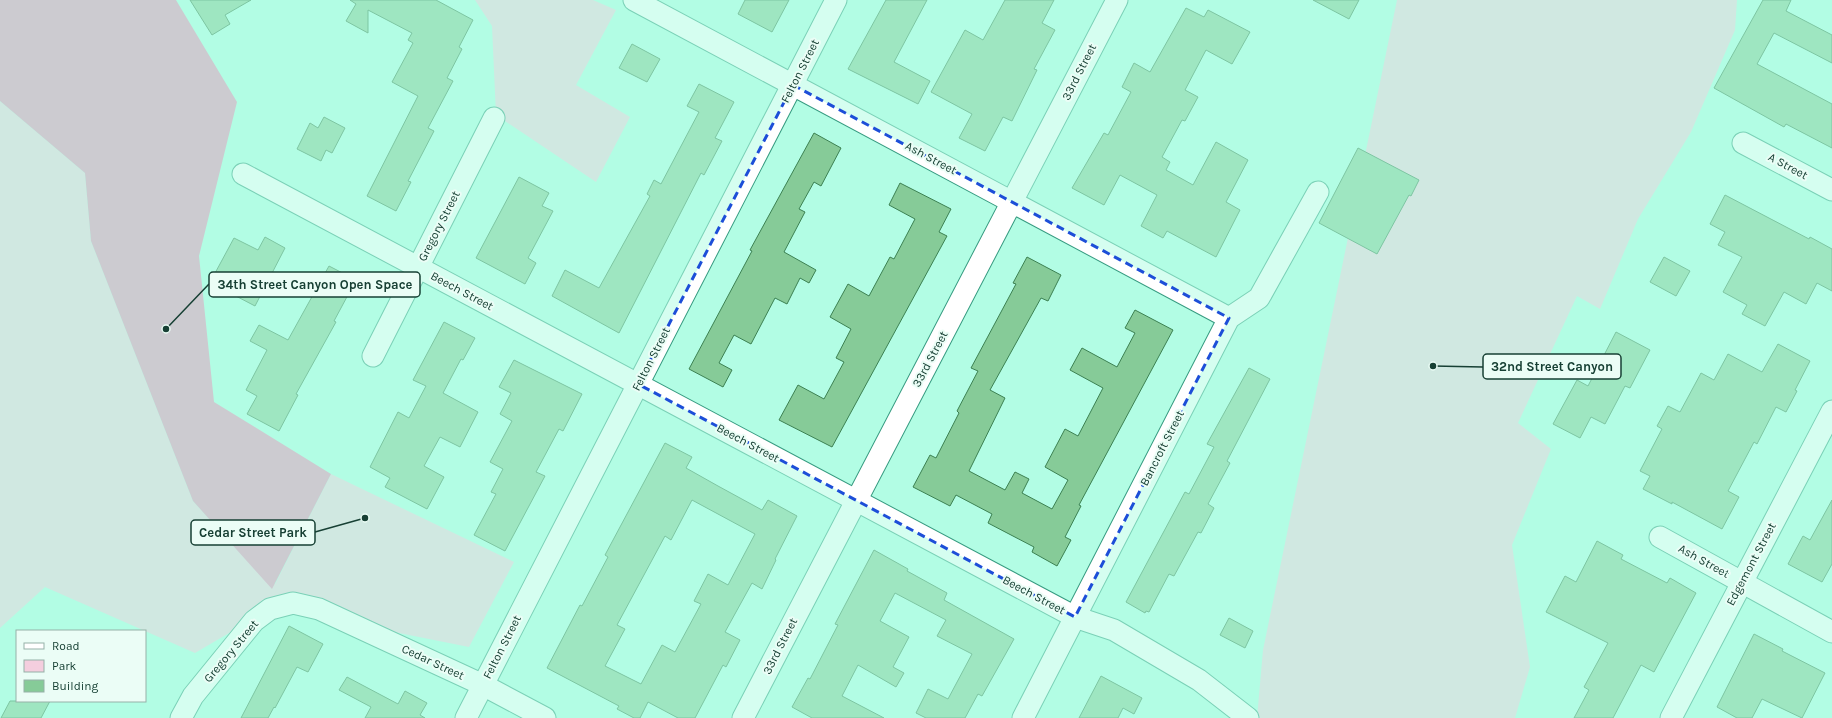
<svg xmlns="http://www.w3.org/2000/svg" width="1832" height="718" viewBox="0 0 1832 718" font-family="Karla,sans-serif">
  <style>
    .green { fill: #f4cede }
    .forest { fill: #ec8eb9 }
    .building { fill: #86cb98; stroke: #3c8152; fill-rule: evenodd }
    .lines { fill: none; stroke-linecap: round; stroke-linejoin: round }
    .minor-casing { stroke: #369b80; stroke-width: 23 }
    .minor { stroke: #fff; stroke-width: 21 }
    .marked { fill: none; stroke: #1d4ed8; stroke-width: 3; stroke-dasharray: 8 5; stroke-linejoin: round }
    .labels { text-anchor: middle; stroke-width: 4; stroke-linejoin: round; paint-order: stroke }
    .street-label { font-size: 12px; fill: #174034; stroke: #ebfdf6 }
    .leader { fill: none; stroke: #174034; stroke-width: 1.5 }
    .callout-dot { fill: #174034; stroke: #ebfdf6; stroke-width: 1.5 }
    .callout { fill: #ebfdf6; stroke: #174034; stroke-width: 1.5 }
    .callout-label { font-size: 13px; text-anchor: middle; font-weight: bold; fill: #174034 }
  </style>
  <rect width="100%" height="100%" fill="#b2fde4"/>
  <g class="green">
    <path d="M475,0H593L616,10L576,85L630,117L596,182L496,115L492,26Z"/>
    <path d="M1397,0H1737L1735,30L1691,132L1638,219L1600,309L1577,296L1518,423L1551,449L1512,545L1530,667L1515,718H1257L1263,650Z"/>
    <path d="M0,101L85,173L91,241L193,501L262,577L275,584L331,474L514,562L469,647L384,630L294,595L195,653L45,587L0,628Z"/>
  </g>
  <path class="forest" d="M0,0H176L237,102L199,256L214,402L331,474L272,589L193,501L91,241L85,173L0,101Z"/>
  <g class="building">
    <path d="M190,0H251L225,15L230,24L212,35Z"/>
    <path d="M350,0H436L473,20L459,47L462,49L447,78L453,81L428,128L434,131L408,181L411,182L396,211L367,196L418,96L392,82L413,43L408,40L412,33L368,10V33L346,21L356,4Z"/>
    <path d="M745,0H789L772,32L738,14Z"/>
    <path d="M886,0H927L894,62L930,81L918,104L848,69Z"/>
    <path d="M1005,0H1054L1042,23L1055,30L1034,69L1037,70L1012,121L1003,117L985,151L959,138L972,114L931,92L965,30L983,40Z"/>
    <path d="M1313,0H1359L1349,19Z"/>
    <path d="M1763,0H1791L1786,11L1832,35V63L1774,33L1757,64L1832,104V148L1786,124L1784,127L1714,88Z"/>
    <path d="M1186,8L1204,17L1208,10L1250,32L1232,64L1206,50L1185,90L1198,97L1185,121L1182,120L1162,157L1170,162L1166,170L1193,185L1216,142L1248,160L1226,202L1240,210L1216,257L1167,231L1163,238L1141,226L1157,195L1120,175L1104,205L1072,188L1104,133L1108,135L1131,92L1122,87L1134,63L1150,72Z"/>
    <path d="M632,44L660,59L647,82L619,68Z"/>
    <path d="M699,84L734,102L715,138L722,141L704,175L701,173L619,333L552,296L565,270L599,288L650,196L647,194L654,180L661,184L699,112L687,106Z"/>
    <path d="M324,117L345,128L332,153L326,150L321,161L297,149L310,123L318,128Z"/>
    <path d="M814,133L841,148L821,186L814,182L799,209L805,212L784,252L816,270L809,283L800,278L787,304L775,298L751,344L734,335L719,363L732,370L723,387L689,369L752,251L750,250Z"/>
    <path d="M1358,148L1419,180L1411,196L1409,195L1377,254L1319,223Z"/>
    <path d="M519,177L549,193L542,206L553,211L528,258L536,263L525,284L476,258Z"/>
    <path d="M900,183L951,209L939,232L947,236L832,447L779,420L798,385L824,399L844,362L836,358L851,329L830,317L848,284L869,296L890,257L894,259L915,219L889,205Z"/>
    <path d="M1725,195L1809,239L1810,237L1832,249V291L1817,283L1806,304L1784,292L1765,326L1742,314L1747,305L1723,292L1742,257L1718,245L1725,232L1710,224Z"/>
    <path d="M265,237L285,248L255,306L234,295L238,288L214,275L234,238L258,250Z"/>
    <path d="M1027,257L1061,275L1048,301L1041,298L990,390L1005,398L969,471L1005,490L1015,472L1029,479L1022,493L1052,509L1068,480L1045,467L1065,429L1078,436L1103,388L1070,370L1082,348L1117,367L1135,333L1125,328L1135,310L1173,330L1079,505L1081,506L1065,537L1071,540L1057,566L1032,552L1034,547L988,523L992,514L956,495L950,506L913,487L930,455L936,458L959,413L957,411L978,371L971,368L1016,284L1013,283Z"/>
    <path d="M1664,257L1690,271L1676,296L1650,282Z"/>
    <path d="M329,266L356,280L334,321L336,322L296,394L298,395L279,431L247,414L257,396L246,390L267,350L250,341L259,325L288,340Z"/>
    <path d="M444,322L475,338L463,360L461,359L443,393L478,412L460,447L440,437L424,466L444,477L427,509L385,487L390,478L370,467L398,412L409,418L426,386L413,380Z"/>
    <path d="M1616,332L1650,350L1630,388L1625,386L1605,424L1591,417L1580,438L1553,424L1577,380L1588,386Z"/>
    <path d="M1778,344L1810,361L1795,390L1797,391L1786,412L1776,407L1757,444L1754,442L1728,491L1739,497L1722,529L1672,502V504L1643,489L1650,476L1640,471L1662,429L1657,426L1668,406L1680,412L1701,373L1714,380L1728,354L1762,372Z"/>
    <path d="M514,360L582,394L563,431L559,429L536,472L545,476L505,551L474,535L496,494L491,492L503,469L490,462L512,421L500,414L511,393L499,387Z"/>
    <path d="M1249,368L1270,379L1227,461L1230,463L1208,504L1214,508L1201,533L1198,532L1174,576L1169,574L1149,612L1146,611L1145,613L1126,602L1185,492L1189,494L1214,447L1207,444Z"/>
    <path d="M665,443L692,457L686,468L718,486L762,510L768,500L797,516L775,559L776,560L762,589L752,583L725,632L740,640L726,667L723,665L695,718H678L648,702L640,718H634L617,709L619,706L547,668L580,605L582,606L608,557L605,555ZM692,500L755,534L728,585L708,574L694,601L701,604L675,652L662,645L641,684L605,666L625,629L617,625L665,536L671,540Z"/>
    <path d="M1832,500V564L1822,582L1788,564L1803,536L1810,540Z"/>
    <path d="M1597,541L1623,555L1621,559L1667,583L1670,578L1696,593L1654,672L1641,665L1613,718H1574L1589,690L1584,687L1608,643L1546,612L1565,576L1576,582Z"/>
    <path d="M874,550L908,569L907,571L947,593L944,600L1014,639L982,696L978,694L965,718H926L916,713L928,689L948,699L972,654L937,636L946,620L895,593L880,621L909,637L893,667L904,673L896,687L858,665L842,696L884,718H812L792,707L808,678L810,679L838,625L835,624Z"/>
    <path d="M1229,618L1253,631L1245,648L1220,635Z"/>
    <path d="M289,626L323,644L308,672L297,667L275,708L274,707L268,718H241Z"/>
    <path d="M1754,634L1783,649L1782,651L1825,673L1802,718L1762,699L1752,718H1737L1717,707Z"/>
    <path d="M1101,676L1142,698L1134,714L1123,708L1118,718H1079Z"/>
    <path d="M347,677L398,704L405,691L427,703L420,715L425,718H365L371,707L339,690Z"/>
    <path d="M10,701H50L41,718H1Z"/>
  </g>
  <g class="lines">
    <defs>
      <g id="minor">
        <path d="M634,0L1229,318"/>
        <path d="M1743,143L1832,190"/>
        <path d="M243,174L1075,617L1114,630L1199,680L1248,718"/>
        <path d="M373,356L494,118"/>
        <path d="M1660,537L1832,632"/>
        <path d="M181,718L193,696L254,621L270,609L293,603L319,609L483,685L545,718"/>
        <path d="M466,718L836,0"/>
        <path d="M743,718L1117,0"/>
        <path d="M1023,718L1229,318L1259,298L1318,192"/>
        <path d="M1671,718L1832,411"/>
      </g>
    </defs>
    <use href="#minor" class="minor-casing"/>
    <use href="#minor" class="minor"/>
  </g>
  <path d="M0 0H1832V718H0ZM793,85L1229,318L1075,617L638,384Z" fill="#b2fde4" fill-opacity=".55" fill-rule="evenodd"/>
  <path class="marked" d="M793,85L1229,318L1075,617L638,384Z"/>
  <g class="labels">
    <g class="street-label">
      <text transform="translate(800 71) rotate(-63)" y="4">Felton Street</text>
      <text transform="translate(1079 72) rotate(-63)" y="4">33rd Street</text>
      <text transform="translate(931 158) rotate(28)" y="4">Ash Street</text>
      <text transform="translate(1788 166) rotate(28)" y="4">A Street</text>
      <text transform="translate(439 226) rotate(-63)" y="4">Gregory Street</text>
      <text transform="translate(462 291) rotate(28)" y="4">Beech Street</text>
      <text transform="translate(651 359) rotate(-63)" y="4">Felton Street</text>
      <text transform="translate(930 359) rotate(-62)" y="4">33rd Street</text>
      <text transform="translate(748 443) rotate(28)" y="4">Beech Street</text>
      <text transform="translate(1162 448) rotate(-63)" y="4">Bancroft Street</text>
      <text transform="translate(1704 561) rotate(29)" y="4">Ash Street</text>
      <text transform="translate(1751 564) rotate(-62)" y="4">Edgemont Street</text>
      <text transform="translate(1034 595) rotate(28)" y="4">Beech Street</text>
      <text transform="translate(780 646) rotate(-63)" y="4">33rd Street</text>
      <text transform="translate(502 647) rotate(-63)" y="4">Felton Street</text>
      <text transform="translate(231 651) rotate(-50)" y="4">Gregory Street</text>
      <text transform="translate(433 662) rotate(25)" y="4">Cedar Street</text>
    </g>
  </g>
  <path class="leader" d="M166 329L209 284M1433 366L1483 367M365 518L315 532"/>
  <g class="callout-dot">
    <circle cx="166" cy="329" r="4"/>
    <circle cx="1433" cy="366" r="4"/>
    <circle cx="365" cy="518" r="4"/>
  </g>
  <g class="callout">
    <rect x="209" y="272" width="211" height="25" rx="4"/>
    <rect x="1483" y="354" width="138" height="25" rx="4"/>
    <rect x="191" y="520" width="124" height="25" rx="4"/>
  </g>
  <g class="callout-label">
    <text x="315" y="289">34th Street Canyon Open Space</text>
    <text x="1552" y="371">32nd Street Canyon</text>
    <text x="253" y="537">Cedar Street Park</text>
  </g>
  <rect x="16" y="630" width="130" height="72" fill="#ebfdf6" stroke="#96b1a8"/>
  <rect x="24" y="643" width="20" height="6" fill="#ffffff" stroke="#96b1a8"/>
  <text x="52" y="650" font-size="12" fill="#174034">Road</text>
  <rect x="24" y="660" width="20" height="12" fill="#f4cede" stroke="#96b1a8"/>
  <text x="52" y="670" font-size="12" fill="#174034">Park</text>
  <rect x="24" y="680" width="20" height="12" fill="#86cb98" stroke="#96b1a8"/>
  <text x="52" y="690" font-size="12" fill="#174034">Building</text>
</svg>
